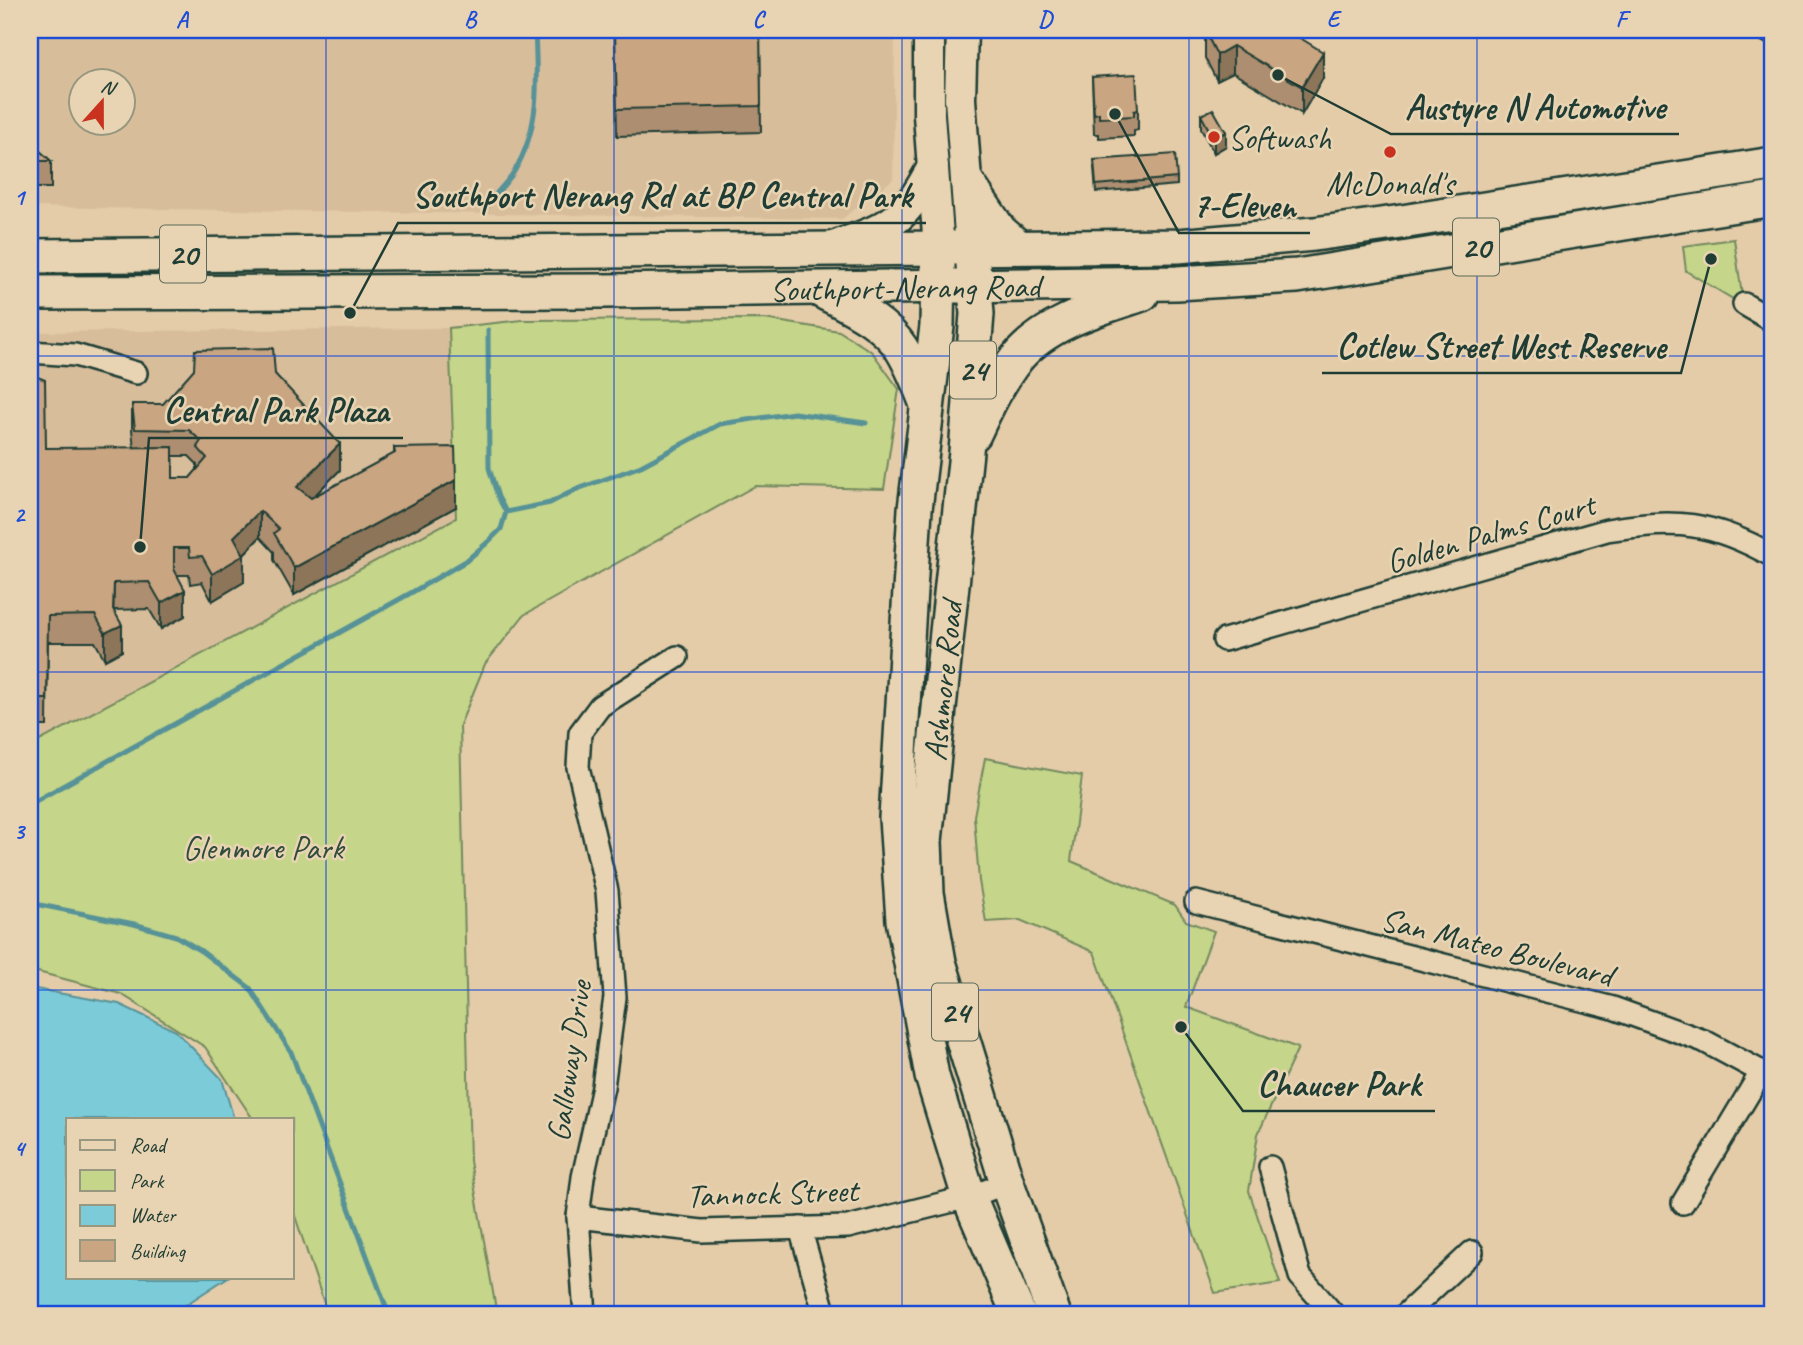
<svg xmlns="http://www.w3.org/2000/svg" width="1803" height="1345" viewBox="0 0 1803 1345" font-family="Caveat,sans-serif">
  <style>
    .built { fill: #d8bd9b; fill-rule: evenodd }
    .green { fill: #c5d589; stroke: #72895e; stroke-width: 2 }
    .water { fill: #7ccbd9; stroke: #579297; stroke-width: 2 }
    .lines { fill: none; stroke-linecap: round; stroke-linejoin: round }
    .stream { stroke: #579297; stroke-width: 5 }
    .street-casing { stroke: #1f3d34; stroke-width: 26 }
    .secondary-casing { stroke: #1f3d34; stroke-width: 35 }
    .primary-casing { stroke: #1f3d34; stroke-width: 38 }
    .street { stroke: #e8d4b2; stroke-width: 21 }
    .secondary { stroke: #e8d4b2; stroke-width: 30 }
    .primary { stroke: #e8d4b2; stroke-width: 33 }
    .wall { fill: #ae8e6f; stroke: #1f3d34; stroke-width: 2; fill-rule: evenodd }
    .shaded-wall { fill: #8d745a; stroke: #1f3d34; stroke-width: 2 }
    .building { fill: #caa581; stroke: #1f3d34; stroke-width: 2 }
    .grid { fill: none; stroke: #1d4ed8; stroke-width: 2; stroke-opacity: 0.55 }
    .poi-dot { fill: #c8321e; stroke: #e8d4b2; stroke-width: 2.5 }
    .labels { text-anchor: middle; stroke-width: 5; stroke-linejoin: round; paint-order: stroke }
    .shield { fill: #e8d4b2; stroke: #5b6a5a; stroke-width: 2 }
    .shield-label { font-size: 32px; font-weight: bold; fill: #1f3d34 }
    .poi-label { font-size: 33px; fill: #1f3d34; stroke: #e8d4b2; text-anchor: start }
    .street-label { font-size: 33px; fill: #1f3d34; stroke: #e8d4b2 }
    .park-label { font-size: 33px; fill: #304c3c; stroke: #e8d4b2 }
    .leader { fill: none; stroke: #1f3d34; stroke-width: 2.5 }
    .callout-dot { fill: #1f3d34; stroke: #e8d4b2; stroke-width: 2.5 }
    .callout-label { font-size: 35px; text-anchor: middle; font-weight: bold; fill: #1f3d34; stroke: #e8d4b2; stroke-width: 5; stroke-linejoin: round; paint-order: stroke }
    .neatline { fill: none; stroke: #1d4ed8; stroke-width: 2.5 }
    .grid-label { font-size: 23px; text-anchor: middle; font-weight: bold; fill: #1d4ed8 }
  </style>
  <rect width="100%" height="100%" fill="#e4cca9"/>
  <filter id="ink" filterUnits="userSpaceOnUse"><feTurbulence type="fractalNoise" baseFrequency=".0143" numOctaves="2"/><feDisplacementMap in="SourceGraphic" scale="14" xChannelSelector="R" yChannelSelector="G"/><feConvolveMatrix kernelMatrix="1 2 1 2 8 2 1 2 1" color-interpolation-filters="sRGB"/></filter>
  <g filter="url(#ink)">
    <g class="built">
      <path d="M30,30H895L893,179L842,219L30,207ZM80,80H122V122H80Z"/>
      <path d="M449,328L456,518L30,746V332Z"/>
    </g>
    <g class="green">
      <path d="M1734,239L1742,295L1738,302L1686,271L1683,246Z"/>
      <path d="M764,319L839,331L872,352L899,389L884,489L755,486L524,615L485,664L460,725L470,1161L497,1315H328L292,1207V1119H253L205,1047L121,994L30,970V746L456,518L449,328L522,320Z"/>
      <path d="M985,758L1082,776L1071,861L1175,905L1186,921L1214,931L1186,1007L1298,1048L1258,1134L1249,1191L1280,1283L1215,1293L1094,952L1020,920L986,922L979,881L974,816Z"/>
    </g>
    <path class="water" d="M30,988L119,1004L176,1031L222,1079L234,1119H68V1277H228L170,1315H37L30,1299Z"/>
    <g class="lines">
      <g class="stream">
        <path d="M486,209C493,194 507,184 515,170C541,126 537,78 535,30"/>
        <path d="M506,512L550,503L575,490L641,466L720,424L794,413L866,423"/>
        <path d="M30,804L409,594L466,561L488,542L501,529L506,512L498,497L489,468L488,330"/>
        <path d="M30,903L134,924L176,936L201,951L250,988L291,1052L389,1315"/>
      </g>
      <defs>
        <g id="street">
          <path d="M1766,30L1773,34"/>
          <path d="M1744,304L1773,321"/>
          <path d="M30,352L75,355L136,373"/>
          <path d="M1224,640L1607,530C1676,519 1711,521 1773,556"/>
          <path d="M1196,902L1613,1008L1704,1041L1773,1078"/>
          <path d="M1270,1167L1300,1276L1334,1315"/>
          <path d="M1683,1203L1762,1071"/>
          <path d="M578,1217L702,1231L848,1227L969,1197L1007,1183"/>
          <path d="M800,1228L825,1315"/>
          <path d="M585,1315L578,1217L583,1177L603,1087L615,997L607,891L578,767L580,733L600,706L677,657"/>
          <path d="M1405,1315L1472,1252"/>
        </g>
        <g id="secondary">
          <path d="M929,30V115L939,249"/>
          <path d="M962,30L960,99L971,248"/>
          <path d="M966,178L1001,230L1022,248"/>
          <path d="M833,247C854,239 880,232 898,217C913,204 923,184 933,167"/>
        </g>
        <g id="primary">
          <path d="M30,256L1178,246L1314,234L1395,223L1773,164"/>
          <path d="M938,264L937,326L915,509L896,818L903,920L932,1076L969,1197L1019,1315"/>
          <path d="M973,264L977,314L966,452L925,841L927,893L939,962L1007,1183L1054,1315"/>
          <path d="M818,289C847,305 883,320 901,348C912,365 919,384 926,402"/>
          <path id="s1" d="M30,293L605,291L1177,283L1297,276L1773,199"/>
          <path d="M974,434C986,408 999,381 1017,358C1047,322 1100,308 1142,294"/>
        </g>
      </defs>
      <use href="#street" class="street-casing"/>
      <use href="#secondary" class="secondary-casing"/>
      <use href="#primary" class="primary-casing"/>
      <use href="#street" class="street"/>
      <use href="#secondary" class="secondary"/>
      <use href="#primary" class="primary"/>
    </g>
    <g class="wall">
      <path d="M615,30H760L761,132L617,136Z"/>
      <path d="M1205,31L1323,78L1302,114L1233,73L1217,81L1205,58Z"/>
      <path d="M1092,77L1138,110V130L1134,131V136L1099,138V134H1094Z"/>
      <path d="M1201,115L1226,146L1214,153L1201,129Z"/>
      <path d="M30,142L51,161V188H30Z"/>
      <path d="M1094,167L1177,178V185L1096,192Z"/>
      <path d="M30,374L46,448H134L132,430V404H163L275,374L340,470L312,498L394,454V448L456,507L294,595L274,560V552L260,537L244,554V582L212,601L202,582L190,584L189,575H177L185,616L161,629L149,609L114,610L122,651L105,660L95,642H48L47,726H30ZM173,456H189L197,464V470L190,478H173Z"/>
    </g>
    <g class="shaded-wall">
      <path d="M1233,46V73L1217,81V55Z"/>
      <path d="M1323,52V78L1302,114V87Z"/>
      <path d="M1226,132V146L1214,153V139Z"/>
      <path d="M340,444V470L297,513V487Z"/>
      <path d="M456,480V507L294,595V568Z"/>
      <path d="M260,511V537L241,557L244,555V582L212,601V574L234,537Z"/>
      <path d="M114,583L113,629L122,625V651L105,660V633Z"/>
      <path d="M185,590V616L161,629V603Z"/>
    </g>
    <g class="building">
      <path d="M615,30H760L761,106L617,109Z"/>
      <path d="M1208,30H1287L1323,52L1302,87L1233,46L1217,55L1205,31Z"/>
      <path d="M1136,74L1138,110L1134,111V116L1099,118V113L1094,114L1092,77Z"/>
      <path d="M1213,109L1226,132L1214,139L1201,115Z"/>
      <path d="M30,142L51,161H30Z"/>
      <path d="M1175,154L1177,178L1096,185L1094,160Z"/>
      <path d="M273,348L275,374L340,444L297,487L311,498L395,453L394,448L455,447L456,480L294,568L274,533L279,529L260,511L234,537L244,555L212,574L202,556L190,557L189,548H174V569L185,590L161,603L149,582L114,583L113,609L122,625L105,633L95,615L48,616L47,699H30V374L45,380L46,448L173,447V478H190L207,458L197,447L201,441L189,430L135,429L132,404H163L194,369L195,350Z"/>
    </g>
  </g>
  <path class="grid" d="M326,30V1315M614,30V1315M902,30V1315M1189,30V1315M1477,30V1315M30,356H1773M30,672H1773M30,990H1773"/>
  <g class="poi-dot">
    <circle cx="1214" cy="137" r="7"/>
    <circle cx="1390" cy="152" r="7"/>
  </g>
  <g class="labels">
    <g class="shield">
      <rect x="1453" y="218.5" width="46" height="57" rx="5"/>
      <rect x="160" y="225.5" width="46" height="57" rx="5"/>
      <rect x="950" y="341.5" width="46" height="57" rx="5"/>
      <rect x="932" y="983.5" width="46" height="57" rx="5"/>
    </g>
    <g class="shield-label">
      <text x="1476" y="258">20</text>
      <text x="183" y="265">20</text>
      <text x="973" y="381">24</text>
      <text x="955" y="1023">24</text>
    </g>
    <g class="poi-label">
      <text x="1228" y="149">Softwash</text>
      <text x="1390" y="195" text-anchor="middle">McDonald's</text>
    </g>
    <g class="street-label">
      <text dy="12" stroke="none"><textPath href="#s1" startOffset="875">Southport-Nerang Road</textPath></text>
      <text transform="translate(1490 532) rotate(-16)" y="12">Golden Palms Court</text>
      <text transform="translate(942 681) rotate(-84)" y="12">Ashmore Road</text>
      <text transform="translate(1497 946) rotate(14)" y="12">San Mateo Boulevard</text>
      <text transform="translate(568 1061) rotate(-82)" y="12">Galloway Drive</text>
      <text transform="translate(772 1192) rotate(-2)" y="12">Tannock Street</text>
    </g>
    <g class="park-label">
      <text x="263" y="859">Glenmore Park</text>
    </g>
  </g>
  <path class="leader" d="M1278 75L1391 134H1679M350 313L398 223H926M1115 114L1179 233H1310M1711 259L1681 373H1322M140 547L149 438H403M1181 1027L1243 1111H1435"/>
  <g class="callout-dot">
    <circle cx="1278" cy="75" r="7"/>
    <circle cx="350" cy="313" r="7"/>
    <circle cx="1115" cy="114" r="7"/>
    <circle cx="1711" cy="259" r="7"/>
    <circle cx="140" cy="547" r="7"/>
    <circle cx="1181" cy="1027" r="7"/>
  </g>
  <g class="callout-label">
    <text x="1535" y="119">Austyre N Automotive</text>
    <text x="662" y="207">Southport Nerang Rd at BP Central Park</text>
    <text x="1244" y="217">7-Eleven</text>
    <text x="1501" y="358">Cotlew Street West Reserve</text>
    <text x="276" y="422">Central Park Plaza</text>
    <text x="1339" y="1096">Chaucer Park</text>
  </g>
  <rect width="1803" height="1345" fill="none" stroke="#e8d4b2" stroke-width="77"/>
  <rect x="66" y="1118" width="228" height="161" fill="#e8d4b2" stroke="#989880" stroke-width="2"/>
  <rect x="80" y="1140" width="35" height="10" fill="#e8d4b2" stroke="#989880" stroke-width="2"/>
  <text x="130" y="1152" font-size="21" fill="#1f3d34">Road</text>
  <rect x="80" y="1170" width="35" height="21" fill="#c5d589" stroke="#989880" stroke-width="2"/>
  <text x="130" y="1188" font-size="21" fill="#1f3d34">Park</text>
  <rect x="80" y="1205" width="35" height="21" fill="#7ccbd9" stroke="#989880" stroke-width="2"/>
  <text x="130" y="1222" font-size="21" fill="#1f3d34">Water</text>
  <rect x="80" y="1240" width="35" height="21" fill="#caa581" stroke="#989880" stroke-width="2"/>
  <text x="130" y="1258" font-size="21" fill="#1f3d34">Building</text>
  <g transform="translate(102 102) rotate(21)"><circle r="33" fill="#e8d4b2" stroke="#989880" stroke-width="2"/>
  <path d="M0-5L12 26L0 18L-12 26Z" fill="#c8321e"/>
  <text y="-10" font-size="19" font-weight="bold" text-anchor="middle" fill="#1f3d34">N</text>
  </g>
  <rect x="38" y="38" width="1726" height="1268" class="neatline"/>
  <g class="grid-label">
    <text x="182" y="27">A</text>
    <text x="470" y="27">B</text>
    <text x="758" y="27">C</text>
    <text x="1045" y="27">D</text>
    <text x="1333" y="27">E</text>
    <text x="1621" y="27">F</text>
    <text x="19" y="205">1</text>
    <text x="19" y="522">2</text>
    <text x="19" y="839">3</text>
    <text x="19" y="1156">4</text>
  </g>
</svg>
